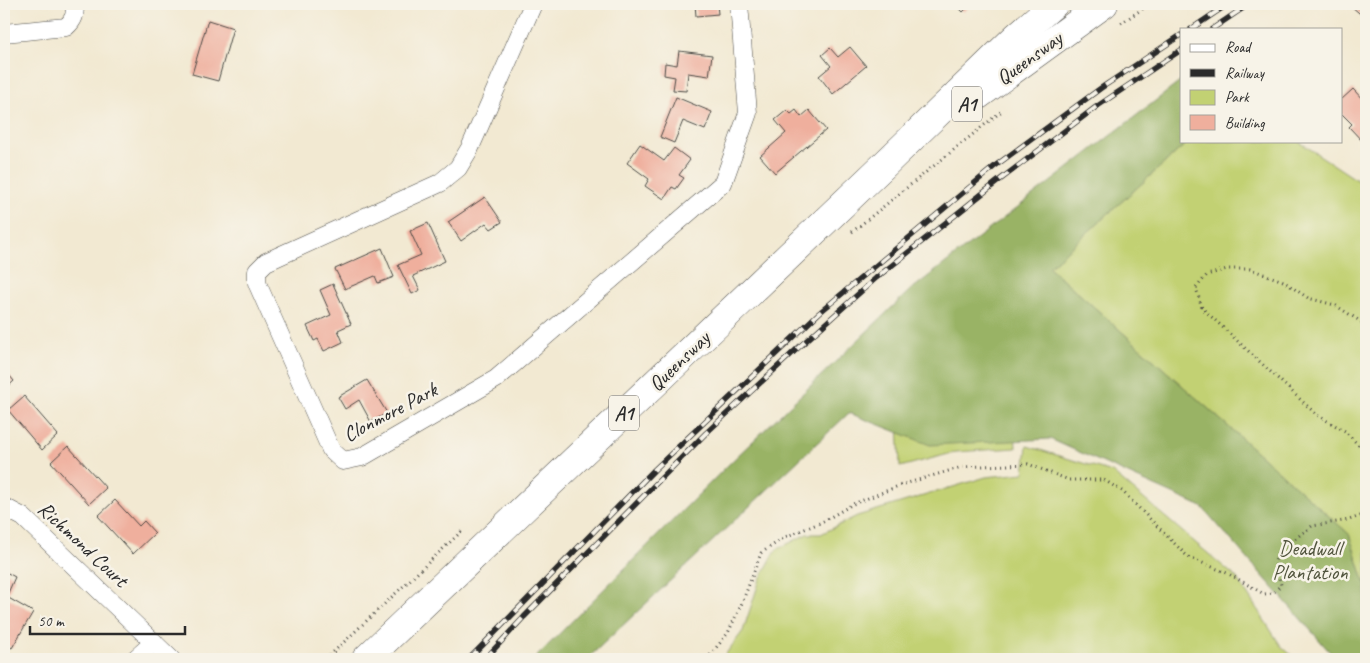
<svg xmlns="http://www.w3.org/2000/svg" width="1370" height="663" viewBox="0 0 1370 663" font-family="Caveat,sans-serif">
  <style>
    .green { fill: #c2d173; stroke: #767e4f }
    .forest { fill: #99b365; stroke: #626f48 }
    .building { fill: #efaf9d }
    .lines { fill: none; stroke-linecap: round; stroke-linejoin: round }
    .street-casing { stroke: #494844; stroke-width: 19 }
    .highway-casing { stroke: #494844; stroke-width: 29 }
    .path { stroke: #494844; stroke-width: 3; stroke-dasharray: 1 4; stroke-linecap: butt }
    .street { stroke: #fff; stroke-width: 18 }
    .highway { stroke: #fff; stroke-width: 28 }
    .rail-casing { stroke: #2b2b2b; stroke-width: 5.5 }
    .rail { stroke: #f7f3e8; stroke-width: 4; stroke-dasharray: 11; stroke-linecap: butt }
    .labels { text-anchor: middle; stroke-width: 5; stroke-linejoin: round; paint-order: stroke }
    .shield { fill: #f7f3e8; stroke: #686764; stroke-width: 1 }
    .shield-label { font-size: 20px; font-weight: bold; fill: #2b2b2b }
    .street-label { font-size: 21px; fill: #2b2b2b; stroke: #f7f3e8 }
    .park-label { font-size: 21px; fill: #51543d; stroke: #f7f3e8 }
  </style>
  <rect width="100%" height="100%" fill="#f7f3e8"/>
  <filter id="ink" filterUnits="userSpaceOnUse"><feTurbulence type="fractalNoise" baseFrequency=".02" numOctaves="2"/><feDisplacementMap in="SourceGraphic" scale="10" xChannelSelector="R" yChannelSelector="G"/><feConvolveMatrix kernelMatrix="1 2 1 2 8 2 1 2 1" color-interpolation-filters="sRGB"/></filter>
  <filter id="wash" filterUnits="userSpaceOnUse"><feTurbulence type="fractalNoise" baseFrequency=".0096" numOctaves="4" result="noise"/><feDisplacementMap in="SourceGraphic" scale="20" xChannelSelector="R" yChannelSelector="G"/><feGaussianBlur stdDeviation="1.12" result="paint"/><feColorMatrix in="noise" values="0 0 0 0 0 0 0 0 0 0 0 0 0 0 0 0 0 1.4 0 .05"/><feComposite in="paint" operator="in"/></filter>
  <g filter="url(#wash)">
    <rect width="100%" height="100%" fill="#f2e9d2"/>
    <g class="green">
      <path d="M1189,141H1298L1366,186V587L1349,534L1049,267Z"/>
      <path d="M1014,414L1016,448L956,452L900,467L898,423Z"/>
      <path d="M1027,446L1112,472L1237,578L1281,646L1296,659H722L743,631L760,579L776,550L807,534H821L857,516L986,477L1024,473Z"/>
    </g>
    <path class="forest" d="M1181,81V141H1189L1049,267L1349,534L1366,587V659H1336L1202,507L1050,439L930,445L849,413L587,659H534L727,466L908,292Z"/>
    <g id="blocks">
      <g class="building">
        <path d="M695,4H717L718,14L696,16Z"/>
        <path d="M955,4H971L963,12Z"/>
        <path d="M1353,4H1366V19L1351,6Z"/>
        <path d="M208,20L233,28L218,81L192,74Z"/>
        <path d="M850,47L866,66L833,94L819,76L831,66L822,55L830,48L838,57Z"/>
        <path d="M679,51L712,55L709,76L688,73L686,91L673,90L675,77L664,75L665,63L677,65Z"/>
        <path d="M1353,89L1366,103V139L1363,142L1349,127L1352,124L1341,113V100Z"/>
        <path d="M676,97L712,112L705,130L683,121L674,143L660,137Z"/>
        <path d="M787,110L791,114L796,110L801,117L809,110L826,130L775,173L760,156L786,133L775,120Z"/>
        <path d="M640,144L664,161L674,148L690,160L679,175L684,178L676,189L672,187L664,199L645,186L649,179L627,163Z"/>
        <path d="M485,197L502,222L491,229L486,223L461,241L448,222Z"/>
        <path d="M428,223L445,261L413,276L420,290L412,294L398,265L421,255L410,231Z"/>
        <path d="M382,248L394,277L378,283L375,276L345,289L335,269Z"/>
        <path d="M333,284L351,324L338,330L343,342L324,351L318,339L314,341L307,326L331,315L320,290Z"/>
        <path d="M4,369L14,381L4,390Z"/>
        <path d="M367,380L387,413L371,422L359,400L345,409L338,397Z"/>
        <path d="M24,396L58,435L42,450L8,410Z"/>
        <path d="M68,446L106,488L89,504L51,462Z"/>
        <path d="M115,500L139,526L144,521L155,533L133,554L98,516Z"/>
        <path d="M4,571L15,577L8,593L4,591Z"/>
        <path d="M5,596L33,612L12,648L4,644Z"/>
      </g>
    </g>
  </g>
  <g filter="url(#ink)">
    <use href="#blocks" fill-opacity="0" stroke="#494844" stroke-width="1"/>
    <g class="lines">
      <defs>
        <g id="street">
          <path d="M533,4L470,148L458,168L440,183L266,262L257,271V283L331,450L343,461L362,457L496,379L723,183L748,113L739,4"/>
          <path d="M4,33L66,27C74,20 76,14 74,4"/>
          <path d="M4,507L23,517L171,659"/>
          <path d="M135,659L154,642"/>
        </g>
        <g id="highway">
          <path d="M976,97L1104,4"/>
          <path d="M366,659L882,167L1017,36L1054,4"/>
        </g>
      </defs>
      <use href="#street" class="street-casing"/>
      <use href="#highway" class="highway-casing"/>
      <g class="path">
        <path d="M1121,23L1150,4"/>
        <path d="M852,232L1003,110"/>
        <path d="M1366,325L1335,305L1308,298L1283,281L1250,269H1227L1207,275L1196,288L1202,308L1317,415L1345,431L1366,453"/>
        <path d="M326,659L463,530"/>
        <path d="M707,659L728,633L742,603L761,553L785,537L822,522L853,504L901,485L962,467L1028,464L1069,480H1104L1122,491L1188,557L1227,573L1264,594L1273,593L1281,585L1275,561L1280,550L1312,526L1349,520L1366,514"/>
      </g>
      <use href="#street" class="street"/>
      <use href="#highway" class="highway"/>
      <defs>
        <g id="rail">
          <path d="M1191,29L1228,4"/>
          <path d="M1212,29L1249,4"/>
          <path d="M469,659L655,469L819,313L995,166L1101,88L1181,35"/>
          <path d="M485,659L524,617L706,433L798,348L876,278L997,182L1096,107L1181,50"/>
        </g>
      </defs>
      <use href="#rail" class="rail-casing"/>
      <use href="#rail" class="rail"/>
    </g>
  </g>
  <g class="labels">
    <g class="shield">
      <rect x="952" y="86.5" width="30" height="35" rx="4"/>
      <rect x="609" y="395.5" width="30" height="35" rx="4"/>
    </g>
    <g class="shield-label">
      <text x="967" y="111">A1</text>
      <text x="624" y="420">A1</text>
    </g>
    <g class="street-label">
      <text transform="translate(1029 58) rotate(-36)" y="7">Queensway</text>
      <text transform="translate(679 361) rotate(-44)" y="7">Queensway</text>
      <text transform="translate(390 412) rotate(-28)" y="7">Clonmore Park</text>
      <text transform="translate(83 544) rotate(43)" y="7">Richmond Court</text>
    </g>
    <g class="park-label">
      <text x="1310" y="555">Deadwall<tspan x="1310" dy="24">Plantation</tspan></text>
    </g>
  </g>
  <rect width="1370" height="663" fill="none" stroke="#f7f3e8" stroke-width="20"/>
  <rect x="1180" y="28" width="162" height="115" fill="#f7f3e8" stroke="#a5a39c"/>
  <rect x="1190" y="44" width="25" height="8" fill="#ffffff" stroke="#a5a39c"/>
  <text x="1225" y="52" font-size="15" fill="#2b2b2b">Road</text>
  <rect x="1190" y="69" width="25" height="8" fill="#2b2b2b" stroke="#a5a39c"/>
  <text x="1225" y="78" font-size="15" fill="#2b2b2b">Railway</text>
  <rect x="1190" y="90" width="25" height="15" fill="#c2d173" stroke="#a5a39c"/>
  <text x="1225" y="102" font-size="15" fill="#2b2b2b">Park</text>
  <rect x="1190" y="115" width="25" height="15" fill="#efaf9d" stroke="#a5a39c"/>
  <text x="1225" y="128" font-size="15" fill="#2b2b2b">Building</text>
  <path d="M30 626v8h155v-8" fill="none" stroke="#2b2b2b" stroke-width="2.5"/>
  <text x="38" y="626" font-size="15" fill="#2b2b2b" stroke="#f7f3e8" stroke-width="4" paint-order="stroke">50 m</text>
</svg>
